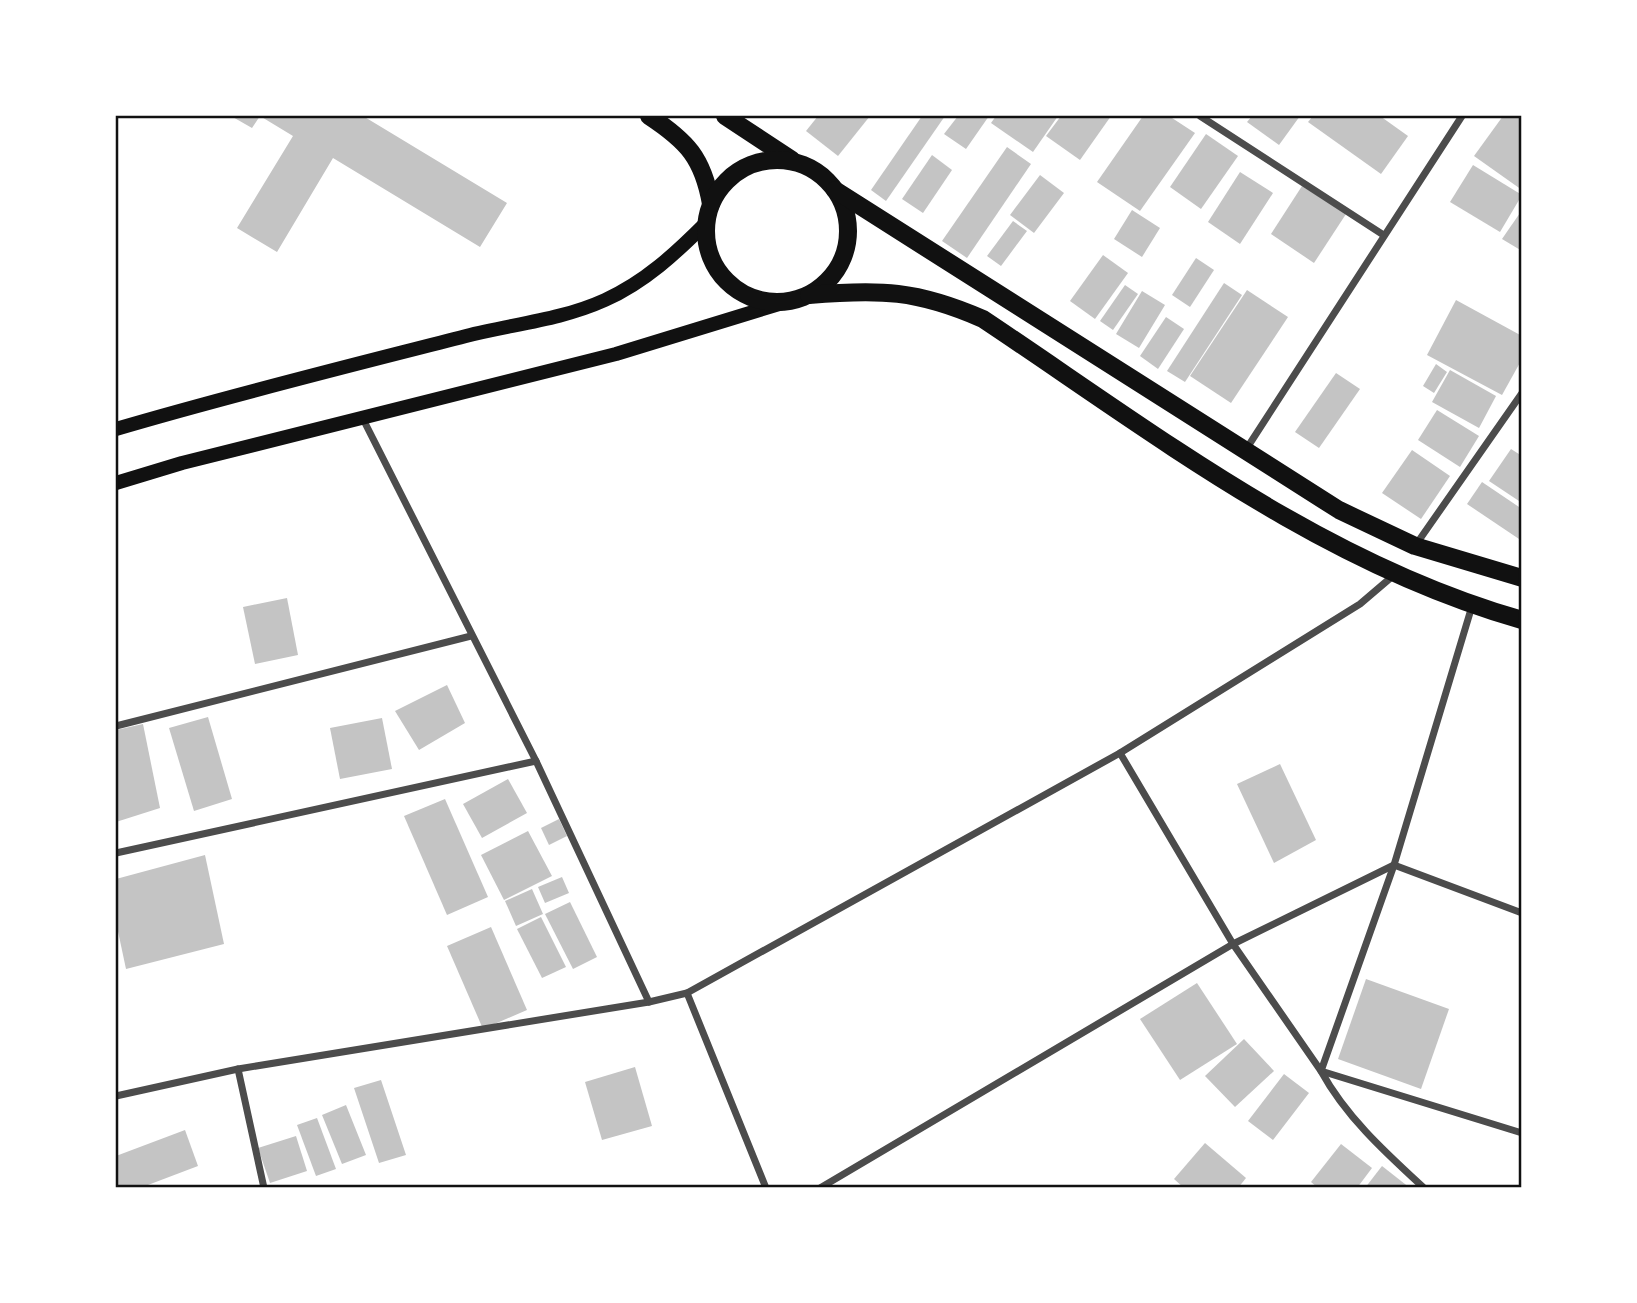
<svg xmlns="http://www.w3.org/2000/svg" width="1637" height="1303" viewBox="0 0 1637 1303" font-family="'Asap Condensed',sans-serif">
  <style>
    .building { fill: #c4c4c4 }
    .lines { fill: none; stroke-linecap: round; stroke-linejoin: round }
    .minor { stroke: #4c4c4c; stroke-width: 7 }
    .secondary { stroke: #111; stroke-width: 14 }
    .primary { stroke: #111; stroke-width: 18 }
    .neatline { fill: none; stroke: #111; stroke-width: 2.5 }
  </style>
  <rect width="100%" height="100%" fill="#fff"/>
  <g class="building">
    <path d="M231,116H363L507,203L480,247L333,158L277,252L237,228L293,136L260,116L252,128Z"/>
    <path d="M818,116H870L838,156L806,131Z"/>
    <path d="M922,116H945L886,201L871,190Z"/>
    <path d="M958,116H989L966,149L944,134Z"/>
    <path d="M996,116H1058L1033,152L991,123Z"/>
    <path d="M1061,116H1111L1080,160L1046,136Z"/>
    <path d="M1143,116H1169L1195,133L1140,211L1097,182Z"/>
    <path d="M1252,116H1300L1279,145L1247,122Z"/>
    <path d="M1313,116H1380L1408,136L1381,174L1308,122Z"/>
    <path d="M1503,116H1522V190L1474,156Z"/>
    <path d="M1206,134L1238,156L1201,209L1170,187Z"/>
    <path d="M1007,147L1031,164L967,258L942,241Z"/>
    <path d="M932,155L952,170L923,213L902,199Z"/>
    <path d="M1473,165L1522,195L1500,232L1450,202Z"/>
    <path d="M1240,172L1273,193L1240,244L1208,222Z"/>
    <path d="M1040,175L1064,193L1034,233L1010,215Z"/>
    <path d="M1302,186L1346,214L1314,263L1271,234Z"/>
    <path d="M1132,210L1160,228L1142,257L1114,239Z"/>
    <path d="M1522,210V251L1502,239Z"/>
    <path d="M1013,221L1027,231L1001,266L987,256Z"/>
    <path d="M1103,255L1128,273L1095,319L1070,301Z"/>
    <path d="M1196,258L1214,270L1190,307L1172,295Z"/>
    <path d="M1224,283L1242,295L1185,382L1167,371Z"/>
    <path d="M1125,285L1138,294L1113,330L1100,321Z"/>
    <path d="M1247,290L1288,317L1231,403L1190,376Z"/>
    <path d="M1142,291L1165,305L1139,348L1116,334Z"/>
    <path d="M1456,300L1522,336V359L1502,395L1427,355Z"/>
    <path d="M1166,317L1184,329L1158,369L1140,356Z"/>
    <path d="M1436,364L1447,372L1434,393L1423,386Z"/>
    <path d="M1450,370L1496,396L1479,428L1432,402Z"/>
    <path d="M1336,373L1360,389L1319,448L1295,432Z"/>
    <path d="M1437,410L1479,436L1460,467L1418,440Z"/>
    <path d="M1511,449L1522,456V503L1489,481Z"/>
    <path d="M1412,450L1450,476L1421,519L1382,493Z"/>
    <path d="M1482,482L1522,509V541L1467,504Z"/>
    <path d="M287,598L298,655L255,664L243,607Z"/>
    <path d="M447,685L465,723L419,750L395,711Z"/>
    <path d="M208,717L232,799L194,811L169,728Z"/>
    <path d="M382,718L392,769L340,779L330,728Z"/>
    <path d="M143,724L160,808L116,822V730Z"/>
    <path d="M1280,764L1316,840L1274,863L1237,784Z"/>
    <path d="M508,779L527,813L482,838L463,804Z"/>
    <path d="M445,799L488,897L447,915L404,816Z"/>
    <path d="M559,819L567,836L549,845L541,828Z"/>
    <path d="M528,831L552,876L504,900L481,855Z"/>
    <path d="M205,855L224,944L126,969L116,922V879Z"/>
    <path d="M562,877L569,893L545,903L538,887Z"/>
    <path d="M532,889L543,914L516,926L505,901Z"/>
    <path d="M570,902L597,957L573,969L545,914Z"/>
    <path d="M541,917L566,967L542,978L517,929Z"/>
    <path d="M491,927L527,1010L483,1029L447,946Z"/>
    <path d="M1366,979L1449,1009L1421,1089L1338,1059Z"/>
    <path d="M1197,983L1237,1044L1180,1080L1140,1019Z"/>
    <path d="M1244,1039L1274,1071L1235,1107L1205,1076Z"/>
    <path d="M635,1067L652,1126L602,1140L585,1082Z"/>
    <path d="M1284,1074L1309,1093L1273,1140L1248,1121Z"/>
    <path d="M381,1080L406,1155L379,1163L354,1088Z"/>
    <path d="M346,1105L366,1155L342,1164L322,1115Z"/>
    <path d="M317,1118L336,1169L316,1176L297,1125Z"/>
    <path d="M185,1130L198,1166L140,1188H119L116,1177V1156Z"/>
    <path d="M296,1136L307,1171L270,1183L258,1148Z"/>
    <path d="M1205,1143L1246,1178L1238,1188H1184L1174,1179Z"/>
    <path d="M1341,1144L1372,1168L1357,1188H1318L1311,1182Z"/>
    <path d="M1382,1166L1410,1188H1365Z"/>
  </g>
  <g class="lines">
    <g class="minor">
      <path d="M1200,116L1382,234"/>
      <path d="M362,417L536,761L649,1002"/>
      <path d="M1245,451L1462,116"/>
      <path d="M1415,546L1522,393"/>
      <path d="M116,726L471,636"/>
      <path d="M1120,753L1233,944L1321,1071L1522,1133"/>
      <path d="M116,853L536,761"/>
      <path d="M687,993L766,1188"/>
      <path d="M238,1069L264,1188"/>
      <path d="M116,1096L238,1069L649,1002L687,993L1120,753L1360,604L1394,575"/>
      <path d="M820,1188L1233,944L1394,865L1522,913"/>
      <path d="M1424,1188C1386,1153 1346,1117 1321,1071L1394,865L1472,606"/>
    </g>
    <g class="secondary">
      <path d="M116,429C231,395 349,366 466,336C513,324 561,320 605,300C645,282 676,253 706,223"/>
      <path d="M116,483L182,463L616,354L789,301"/>
    </g>
    <g class="primary">
      <path d="M649,116C687,141 703,158 711,204"/>
      <path d="M725,116L792,160"/>
      <circle cx="777" cy="231" r="71"/>
      <path d="M835,190L1339,510L1415,546L1522,578"/>
      <path d="M809,295C880,289 917,290 983,319C1154,433 1321,563 1522,620"/>
    </g>
  </g>
  <rect width="1637" height="1303" fill="none" stroke="#ffffff" stroke-width="234"/>
  <rect x="117" y="117" width="1403" height="1069" class="neatline"/>
</svg>
